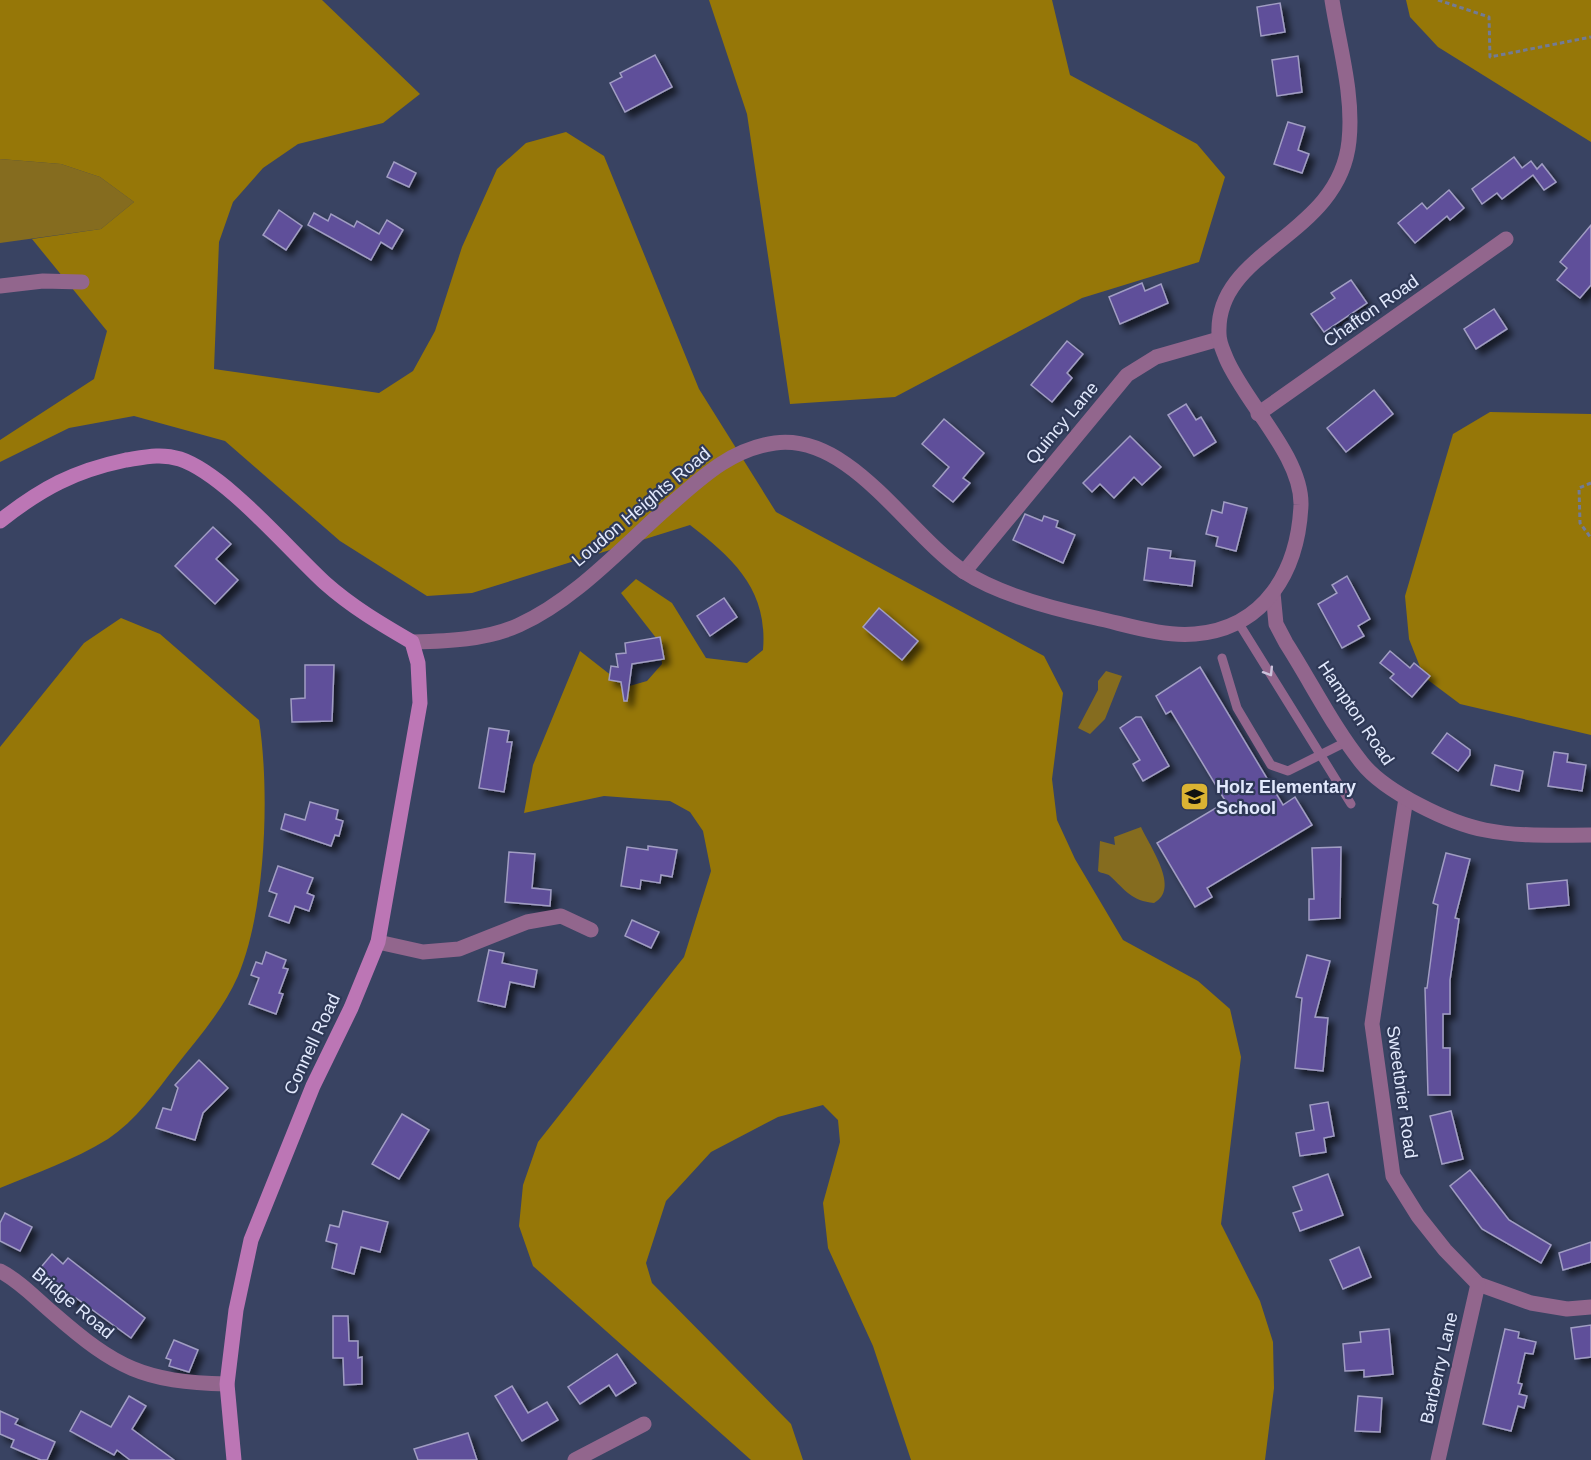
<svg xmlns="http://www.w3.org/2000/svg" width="1591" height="1460" viewBox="0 0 1591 1460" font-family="Arial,sans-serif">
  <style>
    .green { fill: #856c1f }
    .forest { fill: #967708 }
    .building { fill: #5e4f9a; stroke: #a19dc3; stroke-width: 1.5; filter: url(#shadow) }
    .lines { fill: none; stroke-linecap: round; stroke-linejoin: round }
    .path { stroke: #727b96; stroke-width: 3; stroke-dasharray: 4.5 3; stroke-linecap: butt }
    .service { stroke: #92668d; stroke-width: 9 }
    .minor { stroke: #92668d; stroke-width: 15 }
    .tertiary { stroke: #92668d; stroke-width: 15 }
    .secondary { stroke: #bc76b5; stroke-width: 15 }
    .oneway { stroke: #cac2db }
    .labels { text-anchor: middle; stroke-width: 4.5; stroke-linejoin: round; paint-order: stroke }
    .street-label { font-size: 18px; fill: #e2e9fd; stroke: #2f3957 }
    .poi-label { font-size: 18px; font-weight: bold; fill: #e2e9fd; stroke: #2f3957; text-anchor: start }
  </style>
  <defs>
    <filter id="shadow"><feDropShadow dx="5.5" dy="5.5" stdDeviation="3" flood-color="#0009"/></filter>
  </defs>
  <rect width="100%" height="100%" fill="#394362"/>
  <g class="green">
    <path d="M0,159L61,164L100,177L134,202L101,229L0,243Z"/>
    <path d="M1106,671L1122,676L1105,719L1090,734L1078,728L1098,690V681Z"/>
    <path d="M1141,827C1150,847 1181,889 1154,903C1132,901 1125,890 1110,876C1107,873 1102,874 1098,871L1100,841L1115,845L1114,837Z"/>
  </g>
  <g class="forest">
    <path d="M0,0H322L420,94L383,123L298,144L263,168L233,202L219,242L214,369L379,393L413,371L435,331L462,247L497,169L526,143L566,132L604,156L699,389L776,512L1044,656L1063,693L1052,779L1057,820L1075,859L1123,940L1198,981L1230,1009L1241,1057L1221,1224L1260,1301L1273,1342L1274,1388L1265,1460H911L873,1346L828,1248L823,1203L840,1142L838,1120L823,1105L778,1117L711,1152L666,1201L646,1263L652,1283L791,1424L803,1460H751L533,1266L519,1226L523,1185L538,1142L684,957L711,871L703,831L690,812L670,801L604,796L524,813L533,765L580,651L626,687L647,681L662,664L660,643L621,593L636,579L672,603L706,658L747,663L763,650C768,590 734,559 690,525L472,593L427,596L340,541L225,441L134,416L69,428L0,462V440L94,379L107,331L32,239L101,229L134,202L100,177L61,164L0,159Z"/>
    <path d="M709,0H1052L1070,75L1197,144L1225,177L1199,262L1082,298L895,397L790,404L747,114Z"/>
    <path d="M1406,0H1591V142L1438,47L1410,17Z"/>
    <path d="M1490,412L1591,414V735L1460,704L1424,677L1409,639L1405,596L1453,434Z"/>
    <path d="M121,618L160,634L259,720C270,792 266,909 238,976C223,1010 198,1038 176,1066C155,1093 136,1120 108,1139C74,1160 36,1173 0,1188V747L84,643Z"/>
  </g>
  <g class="building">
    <path d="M1280,3L1285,32L1261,36L1257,7Z"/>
    <path d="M655,55L672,87L625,112L610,83L622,77L620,73Z"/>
    <path d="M1298,56L1302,92L1277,96L1272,60Z"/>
    <path d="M1288,122L1305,127L1298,150L1309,154L1302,173L1274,164Z"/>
    <path d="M1514,157L1522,168L1531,161L1537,169L1542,164L1556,182L1544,190L1533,175L1502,199L1497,193L1482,204L1472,189Z"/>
    <path d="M394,162L416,173L409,187L387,177Z"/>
    <path d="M1449,190L1464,208L1450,220L1447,216L1415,243L1398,223L1422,203L1427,209Z"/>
    <path d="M279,210L302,226L286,250L263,235Z"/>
    <path d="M314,213L328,221L331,214L354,227L357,221L379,234L387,220L403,230L392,249L381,242L371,260L308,225Z"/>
    <path d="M1591,225V285L1580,298L1557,280L1567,268L1560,262Z"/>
    <path d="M1351,280L1367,303L1324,332L1311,314L1335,298L1331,293Z"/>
    <path d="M1142,283L1145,291L1161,284L1168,303L1120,324L1109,297Z"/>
    <path d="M1494,309L1507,329L1476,349L1464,329Z"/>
    <path d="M1067,341L1083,354L1067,373L1072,378L1052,402L1031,385Z"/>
    <path d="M1374,390L1393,414L1346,452L1327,428Z"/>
    <path d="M1186,404L1196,420L1201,417L1216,442L1194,456L1168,415Z"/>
    <path d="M944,419L984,453L963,478L970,483L953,502L933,486L949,467L922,444Z"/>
    <path d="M1130,436L1161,467L1142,485L1134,477L1114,498L1100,484L1092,492L1083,483Z"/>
    <path d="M1224,502L1247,508L1236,551L1216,546L1218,537L1206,534L1212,510L1222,513Z"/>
    <path d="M1025,514L1042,521L1044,516L1058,521L1056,527L1075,535L1063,563L1013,540Z"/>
    <path d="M213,527L231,544L216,559L238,580L215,604L175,566Z"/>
    <path d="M1148,548L1171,551L1170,558L1195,561L1192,586L1144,580Z"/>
    <path d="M1347,576L1370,619L1358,626L1364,636L1342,648L1318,604L1337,593L1332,585Z"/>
    <path d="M724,598L737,617L710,636L697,616Z"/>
    <path d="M879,608L918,641L902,660L863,627Z"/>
    <path d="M660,637L664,659L632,664L627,701H624L621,682L609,680L611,666L618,667L616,654L626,653L625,643Z"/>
    <path d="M1390,651L1410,668L1414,663L1430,676L1412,697L1390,678L1394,674L1380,663Z"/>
    <path d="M305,665H334L332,721L292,722L291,699L305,698Z"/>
    <path d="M1200,667L1283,805L1295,797L1312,825L1207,888L1212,897L1195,907L1157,843L1226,802L1171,711L1166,714L1156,696Z"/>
    <path d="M1136,717H1141L1169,766L1143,781L1133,764L1140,760L1120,728Z"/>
    <path d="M489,728L509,731L507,742H512L504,792L479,788Z"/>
    <path d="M1447,733L1470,750V755L1458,771L1432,753Z"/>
    <path d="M1554,752L1568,754L1567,762L1586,765L1582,791L1548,786Z"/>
    <path d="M1495,765L1523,771L1519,791L1491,785Z"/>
    <path d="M310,802L338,810L336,819L343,821L339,836L335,835L331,846L281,829L285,814L305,820Z"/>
    <path d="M648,846L677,850L672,877L661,875L660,883L641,880L640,889L621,886L627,847L648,850Z"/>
    <path d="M1341,847L1340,918L1309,920V899H1314L1312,848Z"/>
    <path d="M509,852L535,854L532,888L551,890L550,906L505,902Z"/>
    <path d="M1446,853L1470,859L1455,918L1459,919L1450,980V1014H1443V1048H1450V1095H1428L1425,988H1427L1438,905L1433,903Z"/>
    <path d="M278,866L313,878L307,893L314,896L309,911L295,906L289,923L269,916L277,894L269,891Z"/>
    <path d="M1567,880L1569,905L1529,909L1527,884Z"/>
    <path d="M632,920L659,932L651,948L625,936Z"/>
    <path d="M489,950L504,953L502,963L537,970L534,987L510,982L505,1007L478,1001Z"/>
    <path d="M266,952L286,960L283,968L288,969L279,993L283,994L276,1014L249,1004L259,978L251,975L256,962L262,964Z"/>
    <path d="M1307,955L1330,961L1315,1017L1328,1018L1323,1071L1295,1068L1302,998L1296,997Z"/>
    <path d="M199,1060L228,1088L203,1113L195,1140L156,1128L163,1108L171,1110L178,1088L175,1085Z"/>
    <path d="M1328,1102L1334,1136L1324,1138L1326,1152L1300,1156L1296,1133L1314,1130L1310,1105Z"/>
    <path d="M1451,1111L1463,1159L1442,1164L1430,1116Z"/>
    <path d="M402,1114L429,1130L399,1179L372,1164Z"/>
    <path d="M1470,1170L1509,1220L1551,1245L1541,1263L1482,1229L1450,1186Z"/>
    <path d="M1328,1174L1343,1215L1300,1231L1293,1213L1302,1210L1293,1187Z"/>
    <path d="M343,1211L388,1222L380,1252L361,1247L354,1274L332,1268L337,1244L326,1241L330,1225L339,1227Z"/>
    <path d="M5,1213L32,1227L20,1251L0,1241V1223Z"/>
    <path d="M1591,1242V1262L1563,1270L1559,1253Z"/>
    <path d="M1359,1247L1371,1277L1343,1289L1330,1260Z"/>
    <path d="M52,1254L63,1264L68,1258L145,1318L131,1338L76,1298L73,1302L37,1272Z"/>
    <path d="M333,1316H348L349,1341H358V1358L362,1357V1384L344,1385L343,1358H333Z"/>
    <path d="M1591,1325V1357L1575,1359L1571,1328Z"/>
    <path d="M1389,1329L1393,1374L1364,1377V1370L1345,1371L1343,1344L1361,1342L1360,1332Z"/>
    <path d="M1505,1329L1519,1332L1518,1338L1536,1342L1533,1354L1525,1353L1518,1383L1522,1384L1519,1394L1527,1396L1524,1408L1518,1406L1511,1431L1483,1424Z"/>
    <path d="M174,1340L198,1350L189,1372L169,1366L171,1360L166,1358Z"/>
    <path d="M617,1354L636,1383L616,1396L609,1385L580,1404L568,1387Z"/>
    <path d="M512,1386L528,1413L547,1402L558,1420L522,1441L495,1396Z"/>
    <path d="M129,1396L146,1406L132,1429L174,1460H130L117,1450L114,1455L70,1431L81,1411L111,1427Z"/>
    <path d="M1358,1396L1382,1398L1380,1432L1355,1431Z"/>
    <path d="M0,1411L18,1419L15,1424L55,1442L47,1460H41L11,1447L14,1440L0,1434Z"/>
    <path d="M468,1433L477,1460H418L414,1449Z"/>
  </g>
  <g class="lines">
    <g class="path">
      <path d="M1438,0L1489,17L1490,57L1591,37"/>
      <path d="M1591,483L1579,488L1580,523L1591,538"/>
    </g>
    <g class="service">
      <path d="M1238,622L1351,804"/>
      <path d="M1222,658L1237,708L1271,765L1288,771L1348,741"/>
    </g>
    <g class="minor">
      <path d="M0,286L43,281L82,282"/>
      <path d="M1258,414L1506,239"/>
      <path d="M964,572L1127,375L1156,357L1219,339"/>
      <path d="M1406,798L1372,1024L1393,1176L1418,1216L1445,1250L1478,1284L1531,1303L1567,1309L1591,1307"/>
      <path d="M378,942L423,952L459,949L527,922L561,916L591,930"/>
      <path d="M0,1271C21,1282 36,1299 54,1314C116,1368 143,1382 227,1384"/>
      <path d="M575,1460L644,1424"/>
      <path d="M1438,1460L1478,1284"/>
    </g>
    <g class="tertiary">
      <path d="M1273,593L1276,624L1286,643C1311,682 1333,727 1362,763C1385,792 1449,823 1485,830C1520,837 1556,835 1591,835"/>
      <path d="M412,642C447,641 486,640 519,625C576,599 622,547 669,506C701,478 731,449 775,443C850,433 907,533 963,571C999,595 1054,609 1096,618C1128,625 1163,637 1195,634C1265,628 1298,571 1301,505C1302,456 1245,403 1226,358C1223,350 1219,343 1219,334C1215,249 1339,238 1349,141C1354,95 1339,45 1332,0"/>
    </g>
    <path class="secondary" d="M0,521C42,488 74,471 126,460C145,457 161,453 180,459C225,474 288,549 325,583C352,607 381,624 412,642L418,663L420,703L378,942L351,1008L313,1086L251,1240L236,1310L227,1384L234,1460"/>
  </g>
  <defs><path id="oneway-chevron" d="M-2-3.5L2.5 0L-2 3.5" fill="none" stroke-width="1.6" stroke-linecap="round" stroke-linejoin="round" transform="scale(1.5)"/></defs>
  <use class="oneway" href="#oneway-chevron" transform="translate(1269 672) rotate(58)"/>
  <defs>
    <symbol id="school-square" viewBox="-11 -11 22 22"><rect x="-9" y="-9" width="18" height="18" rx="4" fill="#dbb333" stroke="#2f3957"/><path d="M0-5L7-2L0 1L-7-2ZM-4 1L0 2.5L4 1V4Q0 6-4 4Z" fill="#111"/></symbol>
  </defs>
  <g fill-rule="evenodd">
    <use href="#school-square" x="1178" y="780" width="33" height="33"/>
  </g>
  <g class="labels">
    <g class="street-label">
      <text transform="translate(1371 311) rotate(-35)" y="6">Chafton Road</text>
      <text transform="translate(1062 423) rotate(-50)" y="6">Quincy Lane</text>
      <text transform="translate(641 507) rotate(-40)" y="6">Loudon Heights Road</text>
      <text transform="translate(1356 713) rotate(56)" y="6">Hampton Road</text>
      <text transform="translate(312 1044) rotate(-65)" y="6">Connell Road</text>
      <text transform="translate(1402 1092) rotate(82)" y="6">Sweetbrier Road</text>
      <text transform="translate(73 1303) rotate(40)" y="6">Bridge Road</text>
      <text transform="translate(1439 1368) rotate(-77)" y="6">Barberry Lane</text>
    </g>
    <g class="poi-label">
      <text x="1216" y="793">Holz Elementary<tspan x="1216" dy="21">School</tspan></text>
    </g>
  </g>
</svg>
